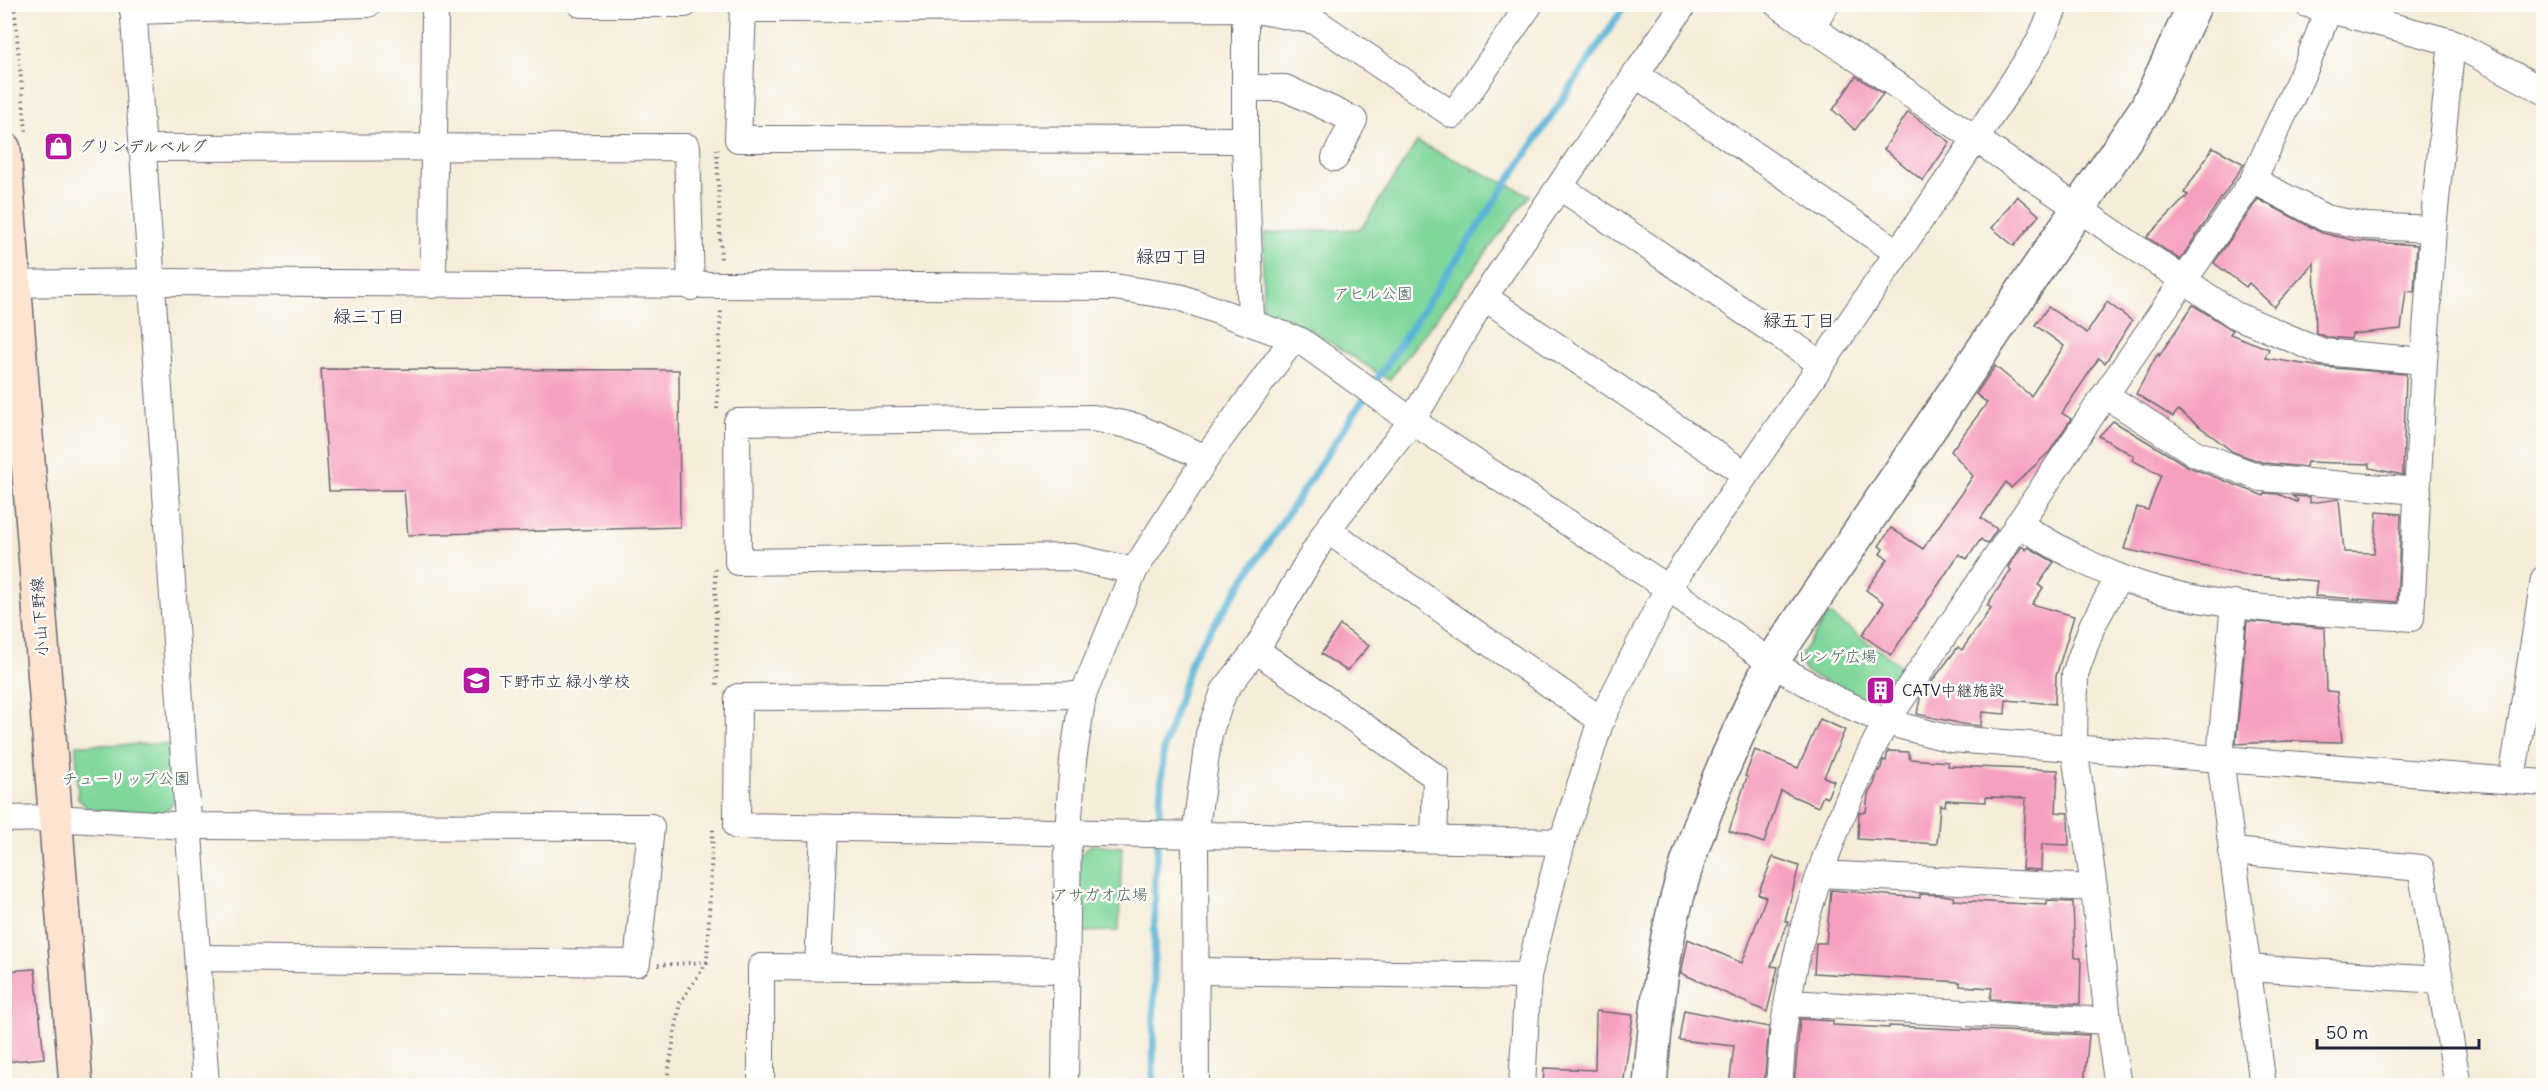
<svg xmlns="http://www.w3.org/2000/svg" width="2548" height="1090" viewBox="0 0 2548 1090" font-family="Delius,'Klee One',sans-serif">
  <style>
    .green { fill: #80d79c; stroke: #517c6c; stroke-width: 1.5 }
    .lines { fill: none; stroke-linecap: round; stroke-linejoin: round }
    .stream { stroke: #5ab4d7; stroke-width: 7 }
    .building { fill: #f6a0c0 }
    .minor-casing { stroke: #6c6972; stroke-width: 28 }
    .tertiary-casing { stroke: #6c6972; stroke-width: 36 }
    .secondary-casing { stroke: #6c6972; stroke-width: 36 }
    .path { stroke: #6c6972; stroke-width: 4; stroke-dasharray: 1.5 4.5; stroke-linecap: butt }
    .minor { stroke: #fff; stroke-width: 26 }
    .tertiary { stroke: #fff; stroke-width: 33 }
    .secondary { stroke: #fde4d1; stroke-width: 33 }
    .labels { text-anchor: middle; stroke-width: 5; stroke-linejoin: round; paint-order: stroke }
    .poi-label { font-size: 16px; fill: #22223b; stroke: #fdfcf7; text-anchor: start }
    .park-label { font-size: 16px; fill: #43615d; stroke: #fdfcf7 }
    .street-label { font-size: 16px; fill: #22223b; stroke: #fdfcf7 }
    .neighbourhood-label { font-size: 18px; fill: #22223b; stroke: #fdfcf7 }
  </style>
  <rect width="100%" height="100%" fill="#fdfcf7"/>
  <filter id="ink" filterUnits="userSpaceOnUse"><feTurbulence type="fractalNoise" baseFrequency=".0167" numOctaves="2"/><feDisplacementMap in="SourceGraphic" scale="12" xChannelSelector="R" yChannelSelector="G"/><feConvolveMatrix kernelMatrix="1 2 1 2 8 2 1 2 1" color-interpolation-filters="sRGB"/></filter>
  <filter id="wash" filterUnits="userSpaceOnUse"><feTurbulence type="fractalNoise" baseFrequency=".008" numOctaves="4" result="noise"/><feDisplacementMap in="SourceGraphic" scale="24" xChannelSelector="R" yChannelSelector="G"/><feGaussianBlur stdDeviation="1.35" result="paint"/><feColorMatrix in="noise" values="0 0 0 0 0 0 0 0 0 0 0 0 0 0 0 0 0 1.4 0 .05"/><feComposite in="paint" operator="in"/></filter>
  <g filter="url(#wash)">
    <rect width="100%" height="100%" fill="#f5edd9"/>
    <g class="green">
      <path d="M1417,142L1530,195L1389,380L1309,329L1262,314L1264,233L1361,229Z"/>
      <path d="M1828,614L1907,670L1888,699L1873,704L1805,672L1800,656Z"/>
      <path d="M176,744V800L164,812L90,810L78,799L76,745Z"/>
      <path d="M1090,845L1122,847L1119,931L1078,932L1079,857Z"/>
    </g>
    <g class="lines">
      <g class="stream">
        <path d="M1158,829L1164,747L1193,656L1626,4"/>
        <path d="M1153,1086L1155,881L1158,840"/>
      </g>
    </g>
    <g id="blocks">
      <g class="building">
        <path d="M1856,76L1883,94L1855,130L1833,110Z"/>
        <path d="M1908,112L1950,142L1923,181L1884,149Z"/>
        <path d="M2213,147L2244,164L2180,260L2147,237L2188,195L2184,193Z"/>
        <path d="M2017,196L2039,215L2014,246L1992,228Z"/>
        <path d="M2258,199L2322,233L2357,241L2417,245L2414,292L2406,291L2401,329L2352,334L2351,339L2327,337L2316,333L2314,263L2274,307L2249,283L2246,287L2214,263Z"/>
        <path d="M2107,302L2132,321L2105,363L2099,358L2062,413L2071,419L2050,451L2011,488L2006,482L1981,518L1997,529L1987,544L1981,539L1967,559L1959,554L1891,655L1862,635L1884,603L1866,590L1888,559L1880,554L1883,549L1879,546L1891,528L1923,549L1973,476L1951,451L1987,403L1976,394L1995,366L2031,396L2064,346L2035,325L2048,307L2087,333Z"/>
        <path d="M2193,305L2233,330L2230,334L2269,349L2265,358L2322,367L2406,374L2403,475L2370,468V464L2307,462L2306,467L2264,463L2233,452L2178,410L2173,417L2136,394L2158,353L2159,356Z"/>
        <path d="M321,369L679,370L680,527L408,535L404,490L329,491Z"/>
        <path d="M2113,421L2189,467L2264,496L2265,493L2278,494L2297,502L2298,500L2292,496L2310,497V503L2339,499L2344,552L2374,553L2377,512L2401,514L2397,602L2315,596L2317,581L2243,575L2124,549L2137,507L2148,510L2161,475L2132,460L2134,456L2099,436Z"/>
        <path d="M2022,546L2026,550L2028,547L2054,562L2038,585L2043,588L2032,604L2074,616L2056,676L2055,704L2006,700L2005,714L1982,712L1981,726L1962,724L1917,714L1920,698L1927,688L1958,647L1962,650L1991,608L1987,605L2011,570L2008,567Z"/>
        <path d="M2247,621L2325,628L2327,691L2337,692L2342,742L2288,741L2236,744Z"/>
        <path d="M1340,625L1369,646L1347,671L1321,654Z"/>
        <path d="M1820,719L1845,730L1824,777L1834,781L1827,798L1823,796L1818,807L1781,791L1764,843L1729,831L1747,777L1745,776L1755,750L1798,768Z"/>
        <path d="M1888,751L1908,752L1910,759L1948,762V766L2058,770L2056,812L2068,813L2069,845L2042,844L2041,870L2022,869L2026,798L1986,797V802L1946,800L1945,806L1940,805L1937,844L1858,839L1859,813L1866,812L1868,794L1874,784L1878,771H1880L1883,760L1886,761Z"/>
        <path d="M1773,857L1799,866L1785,921L1788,922L1771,966L1778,967L1767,1012L1681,973L1688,939L1742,963L1766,897L1758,894Z"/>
        <path d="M1831,890L1920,898V894L1941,895L1954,897L1953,900L2007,903L2047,905V901L2073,902L2075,958H2081L2080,1004L1990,999L1992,988L1960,986V982L1814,973L1816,943H1826Z"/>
        <path d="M35,969L44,1058L4,1062V971Z"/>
        <path d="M1684,1010L1769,1027L1764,1086H1729L1734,1046L1679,1040Z"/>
        <path d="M1596,1011L1633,1015L1623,1086H1543L1544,1068L1595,1070Z"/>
        <path d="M1800,1019L1833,1021V1025L1889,1028V1026L2089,1035L2084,1084L1794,1086Z"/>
      </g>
    </g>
  </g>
  <g filter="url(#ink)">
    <use href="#blocks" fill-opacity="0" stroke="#6c6972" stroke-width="1.5"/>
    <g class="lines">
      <defs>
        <g id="minor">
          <path d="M133,4L206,1086"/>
          <path d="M581,4H685"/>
          <path d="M1245,4V140L1251,321"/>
          <path d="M1777,4L2235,315L2323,352L2424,361"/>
          <path d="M133,11L368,4"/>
          <path d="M1811,29L1826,4"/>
          <path d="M2452,42L2544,91"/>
          <path d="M1635,74L1897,252"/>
          <path d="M1245,88H1285L1354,120L1335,158"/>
          <path d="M1245,140L738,139L743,9L1245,8L1315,21L1453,115L1530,4"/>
          <path d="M141,148L687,147L691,287"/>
          <path d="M2253,180L2325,218L2366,226L2433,229"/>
          <path d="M1560,187L1820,363"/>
          <path d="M4,284L152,282L1114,287L1179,297L1301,341L1412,421L1668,588L1771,663L1835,699L1886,722L1951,739L2544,783"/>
          <path d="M433,285L435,4"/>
          <path d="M1484,297L1745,474"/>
          <path d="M2105,395L2195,453L2261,478L2418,491"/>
          <path d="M1206,458L1294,338"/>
          <path d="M2018,524C2050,543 2083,563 2119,577C2203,611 2321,612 2411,618L2424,361L2433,229L2452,42L2307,4"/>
          <path d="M1327,530L1601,720"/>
          <path d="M2234,603L2220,758L2263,1086"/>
          <path d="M1256,650L1436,777L1434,839"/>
          <path d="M1083,695L738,697L737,826L1562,842"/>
          <path d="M2512,779L2544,579"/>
          <path d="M4,819L54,818L188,826L651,827L637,963L198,958"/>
          <path d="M2232,851L2421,868L2458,1086"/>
          <path d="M1820,874L2094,888"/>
          <path d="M818,967L824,828"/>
          <path d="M2247,968L2440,980"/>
          <path d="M1196,971L1528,976"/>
          <path d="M1789,1003L2108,1021"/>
          <path d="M761,1086V967L1067,970"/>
          <path d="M1065,1086L1068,832L1073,760L1083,695L1134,571L1073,557L738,562L737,422L1093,418L1137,427L1206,458L1134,571"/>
          <path d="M1196,1086L1195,834L1209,734L1224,691L1256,650L1327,530L1412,421L1484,297L1684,4"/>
          <path d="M1522,1086L1528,976L1562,842L1601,720L1668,588L1975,140L2038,44L2056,4"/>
          <path d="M1779,1086C1781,1066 1781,1045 1784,1026C1798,920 1836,816 1886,722L2105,395L2253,180L2307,64L2331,4"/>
          <path d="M2118,1086L2108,1021L2094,888L2074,747L2075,674L2092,626L2119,577"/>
        </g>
        <path id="tertiary" d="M1650,1086C1654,1033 1659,979 1670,927C1690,836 1731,747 1771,663L2147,107L2195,4"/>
        <path id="secondary" d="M4,149L76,1086"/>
      </defs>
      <use href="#minor" class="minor-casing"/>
      <use href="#tertiary" class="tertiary-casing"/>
      <use href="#secondary" class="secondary-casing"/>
      <g class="path">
        <path d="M14,4L26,132"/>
        <path d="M717,149L721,262"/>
        <path d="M717,409L721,308"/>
        <path d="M715,569L717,688"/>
        <path d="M658,965L707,962L713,827"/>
        <path d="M666,1086L680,1003L707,962"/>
      </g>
      <use href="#minor" class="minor"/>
      <use href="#tertiary" class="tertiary"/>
      <use href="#secondary" class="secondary"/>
    </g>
  </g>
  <defs>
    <symbol id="shop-square" viewBox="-11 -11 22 22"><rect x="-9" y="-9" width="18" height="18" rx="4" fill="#b5179e" stroke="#fdfcf7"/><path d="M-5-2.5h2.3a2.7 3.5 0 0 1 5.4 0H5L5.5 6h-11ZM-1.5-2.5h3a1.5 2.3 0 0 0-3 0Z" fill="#fff"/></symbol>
    <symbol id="school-square" viewBox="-11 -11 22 22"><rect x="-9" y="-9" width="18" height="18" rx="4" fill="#b5179e" stroke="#fdfcf7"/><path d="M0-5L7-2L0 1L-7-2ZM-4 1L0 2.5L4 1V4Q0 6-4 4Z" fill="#fff"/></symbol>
    <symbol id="building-square" viewBox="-11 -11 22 22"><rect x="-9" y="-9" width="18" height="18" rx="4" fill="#b5179e" stroke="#fdfcf7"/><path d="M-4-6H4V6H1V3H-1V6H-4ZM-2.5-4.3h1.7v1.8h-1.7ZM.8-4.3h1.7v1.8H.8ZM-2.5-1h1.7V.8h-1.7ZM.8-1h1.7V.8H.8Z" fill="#fff"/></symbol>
  </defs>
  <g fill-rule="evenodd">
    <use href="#shop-square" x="42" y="130" width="33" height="33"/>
    <use href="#school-square" x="460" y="664" width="33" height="33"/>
    <use href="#building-square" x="1864" y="674" width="33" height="33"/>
  </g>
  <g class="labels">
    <g class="poi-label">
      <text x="79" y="152">グリンデルベルグ</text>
      <text x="498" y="687">下野市立 緑小学校</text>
      <text x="1902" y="696">CATV中継施設</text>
    </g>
    <g class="park-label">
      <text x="1373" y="299">アヒル公園</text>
      <text x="1837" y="662">レンゲ広場</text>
      <text x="126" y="784">チューリップ公園</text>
      <text x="1100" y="900">アサガオ広場</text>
    </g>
    <g class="street-label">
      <text transform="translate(39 617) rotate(-94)" y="6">小山下野線</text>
    </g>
    <g class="neighbourhood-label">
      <text x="1172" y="263">緑四丁目</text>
      <text x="369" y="323">緑三丁目</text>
      <text x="1799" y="327">緑五丁目</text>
    </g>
  </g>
  <rect width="2548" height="1090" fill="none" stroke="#fdfcf7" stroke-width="24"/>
  <path d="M2317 1039v9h162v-9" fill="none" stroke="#22223b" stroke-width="3"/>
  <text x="2326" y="1039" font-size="18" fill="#22223b" stroke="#fdfcf7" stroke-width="4.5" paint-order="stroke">50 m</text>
</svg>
